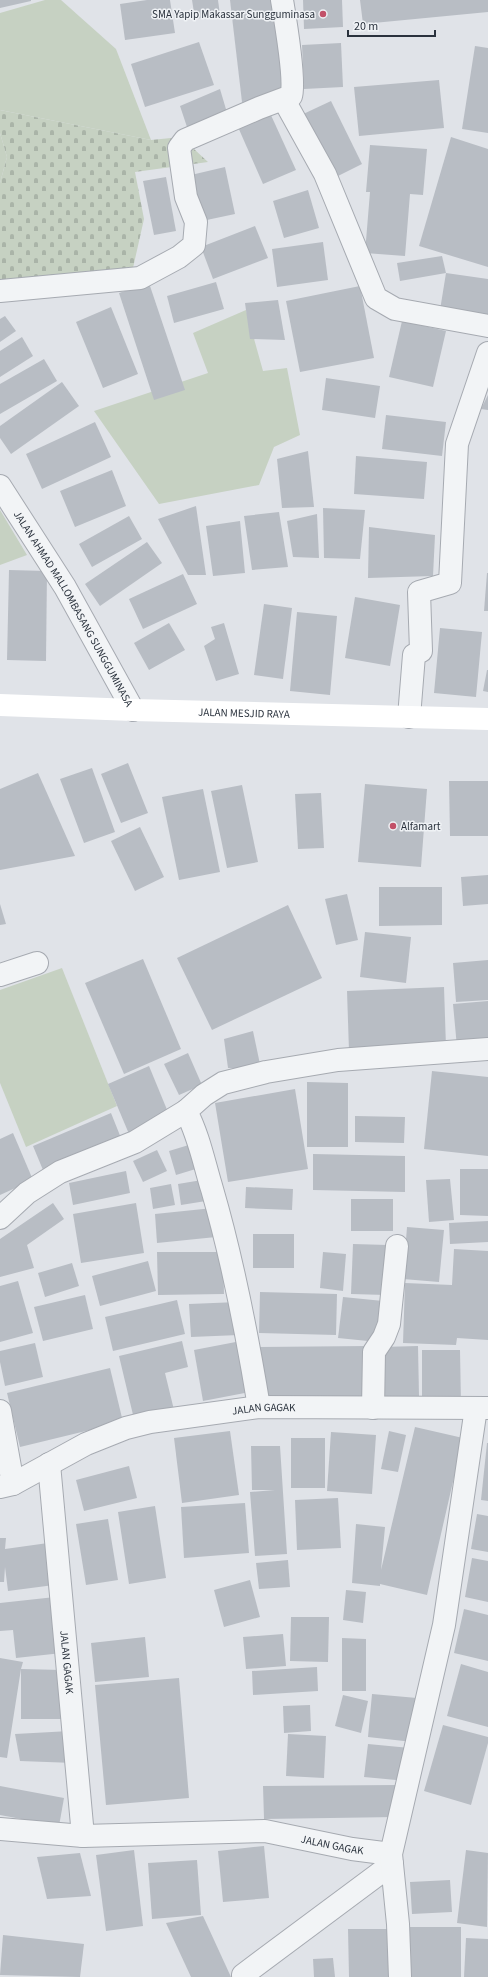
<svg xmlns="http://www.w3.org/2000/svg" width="488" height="1977" viewBox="0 0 488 1977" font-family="'Source Sans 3',sans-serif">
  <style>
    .grass { fill: #c6d1c2 }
    .cemetery { fill: url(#cemetery-stones) }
    .building { fill: #b8bdc4 }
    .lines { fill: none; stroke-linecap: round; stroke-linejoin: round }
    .street-casing { stroke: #a6aab1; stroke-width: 24 }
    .street { stroke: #f2f4f6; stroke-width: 22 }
    .secondary { stroke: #fff; stroke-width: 22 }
    .poi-dot { fill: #c25068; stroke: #eff2f5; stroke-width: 1.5 }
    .labels { text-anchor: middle; stroke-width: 3; stroke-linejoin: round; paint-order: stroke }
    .poi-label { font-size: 11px; fill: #2a323d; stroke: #eff2f5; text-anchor: end }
    .street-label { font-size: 11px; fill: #2a323d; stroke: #eff2f5 }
  </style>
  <defs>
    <pattern id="cemetery-stones" width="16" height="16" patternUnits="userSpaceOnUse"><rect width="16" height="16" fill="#c6d1c2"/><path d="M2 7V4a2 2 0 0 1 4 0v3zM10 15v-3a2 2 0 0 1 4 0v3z" fill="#aab4a8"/></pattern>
  </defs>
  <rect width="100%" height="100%" fill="#e0e3e8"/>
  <g class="grass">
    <path d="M45,0H61L116,49L151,140L0,110V13Z"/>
    <path d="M0,133L7,157L0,183Z"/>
    <path d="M246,310L263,371L287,368L300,435L274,447L259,485L159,504L94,411L208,373L193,333Z"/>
    <path d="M0,510L27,555L0,565Z"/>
    <path d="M62,968L117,1106L26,1147L0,1083V990Z"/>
  </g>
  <path class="cemetery" d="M0,110L151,140L181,137L208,162L135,172L144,219L133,268L0,283V183L7,157L0,133Z"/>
  <g class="building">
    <path d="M0,0H31V1L0,8Z"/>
    <path d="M147,0H170L175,33L125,40L120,4Z"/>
    <path d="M192,0H218L220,15L195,19Z"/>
    <path d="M230,0H275L287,97L242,102Z"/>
    <path d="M303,0H342L343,27L304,29Z"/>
    <path d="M360,0H488V12L363,24Z"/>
    <path d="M199,42L214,85L145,107L131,64Z"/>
    <path d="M341,43L343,87L304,89L302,45Z"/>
    <path d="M475,46L488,48V133L462,129Z"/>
    <path d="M439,80L444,128L359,136L354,87Z"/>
    <path d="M220,89L228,116L188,130L180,106Z"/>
    <path d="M331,101L362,164L330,180L299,116Z"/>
    <path d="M270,113L296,170L263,184L238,127Z"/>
    <path d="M451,137L488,149V267L419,246Z"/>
    <path d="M370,145L427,149L423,195L410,194L405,256L365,253L370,192H366Z"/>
    <path d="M225,167L235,214L202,221L191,175Z"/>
    <path d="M166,177L176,231L154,235L143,181Z"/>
    <path d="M308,190L319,228L284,238L273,201Z"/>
    <path d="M255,226L268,258L213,279L201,247Z"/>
    <path d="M323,242L328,280L277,287L272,249Z"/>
    <path d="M442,256L446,273L400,281L397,263Z"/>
    <path d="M446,273L488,279V317L440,310Z"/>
    <path d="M216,282L224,309L174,323L167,296Z"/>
    <path d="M149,283L185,390L154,400L119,293Z"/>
    <path d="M360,286L374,358L300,372L286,301Z"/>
    <path d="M278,300L285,340L250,339L245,303Z"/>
    <path d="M111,307L138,374L103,388L76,322Z"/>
    <path d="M5,316L16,331L0,342V319Z"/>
    <path d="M402,321L446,331L433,387L389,377Z"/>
    <path d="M22,337L33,356L0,377V351Z"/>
    <path d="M44,359L57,381L0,414V384Z"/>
    <path d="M326,378L380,386L375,418L322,410Z"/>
    <path d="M62,382L79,406L11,454L0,438V426Z"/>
    <path d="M488,395V410L481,409Z"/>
    <path d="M386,415L446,422L442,456L382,449Z"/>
    <path d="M95,422L111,457L42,489L26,454Z"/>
    <path d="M308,451L314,507L282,508L277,459Z"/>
    <path d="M356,456L427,462L424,499L354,494Z"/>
    <path d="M112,470L126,506L75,527L60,491Z"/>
    <path d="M196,506L206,575H188L158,519Z"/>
    <path d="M323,508L365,510L360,559L324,558Z"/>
    <path d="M279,512L288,567L252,570L244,516Z"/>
    <path d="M317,514L319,558L293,557L287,521Z"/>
    <path d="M129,516L142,539L92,567L79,544Z"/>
    <path d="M240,521L245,573L213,576L206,526Z"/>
    <path d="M369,527L435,535L433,576L368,578Z"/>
    <path d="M147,542L162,563L100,606L85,584Z"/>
    <path d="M9,570L47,571L46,661L7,660Z"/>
    <path d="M487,573H488V611H484Z"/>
    <path d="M183,574L197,604L143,629L129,599Z"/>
    <path d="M355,597L400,605L390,666L345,658Z"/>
    <path d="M264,604L292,608L283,679L254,675Z"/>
    <path d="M297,612L337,616L330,695L290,691Z"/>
    <path d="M169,623L185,650L149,670L134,643Z"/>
    <path d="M224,623L239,674L216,681L204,646L215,639L211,627Z"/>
    <path d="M440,628L482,632L476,697L434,693Z"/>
    <path d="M487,670H488V692L483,691Z"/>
    <path d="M128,763L148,813L121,823L101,774Z"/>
    <path d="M92,768L115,832L84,843L60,779Z"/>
    <path d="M38,773L75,856L0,870V789Z"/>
    <path d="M449,781H488V836H450Z"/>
    <path d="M365,784L427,789L421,867L358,862Z"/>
    <path d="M242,785L258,862L227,868L211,791Z"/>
    <path d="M203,789L220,872L179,880L162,797Z"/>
    <path d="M321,793L324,848L298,849L295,794Z"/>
    <path d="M140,827L164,877L135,891L111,841Z"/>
    <path d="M488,875V904L463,906L461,877Z"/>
    <path d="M379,887H442V925L379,926Z"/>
    <path d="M347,894L358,940L336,945L325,899Z"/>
    <path d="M0,904L6,924L0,925Z"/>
    <path d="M288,905L322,978L212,1030L177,958Z"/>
    <path d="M365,932L411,937L406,983L360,977Z"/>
    <path d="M143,959L181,1049L124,1074L85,983Z"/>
    <path d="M488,960V1000L456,1002L453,963Z"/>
    <path d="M444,987L446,1047L349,1051L347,991Z"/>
    <path d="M488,1001V1045L457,1047L453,1004Z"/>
    <path d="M253,1031L261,1069L228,1068L224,1039Z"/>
    <path d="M188,1053L202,1085L179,1095L164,1064Z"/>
    <path d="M149,1066L170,1117L129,1134L108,1084Z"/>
    <path d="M432,1071L488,1077V1156L424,1149Z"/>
    <path d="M307,1082L348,1083V1147H307Z"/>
    <path d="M295,1089L308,1169L228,1182L215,1103Z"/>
    <path d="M111,1113L121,1138L43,1170L33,1146Z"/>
    <path d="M355,1116L405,1117L404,1143L355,1142Z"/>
    <path d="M13,1133L33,1180L0,1195V1139Z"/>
    <path d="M192,1144L199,1168L176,1175L169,1151Z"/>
    <path d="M157,1150L167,1171L143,1182L133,1161Z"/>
    <path d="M313,1154L405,1156V1192L313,1190Z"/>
    <path d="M460,1169H488V1216L460,1215Z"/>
    <path d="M126,1171L130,1193L73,1205L69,1183Z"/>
    <path d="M450,1179L454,1220L429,1222L426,1180Z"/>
    <path d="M202,1180L206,1201L181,1205L178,1184Z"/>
    <path d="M171,1184L175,1205L153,1209L150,1188Z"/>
    <path d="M246,1187L293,1189L292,1210L245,1208Z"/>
    <rect x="351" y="1199" width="42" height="32"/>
    <path d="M53,1203L64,1219L27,1245L34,1268L0,1277V1239Z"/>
    <path d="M136,1203L144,1253L81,1263L73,1214Z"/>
    <path d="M213,1208L216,1237L157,1243L155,1214Z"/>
    <path d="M488,1221V1242L450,1244L449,1223Z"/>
    <path d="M407,1227L444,1230L439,1282L403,1279Z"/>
    <rect x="253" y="1234" width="41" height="34"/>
    <path d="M353,1244L388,1245L386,1295L351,1294Z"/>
    <path d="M454,1249L488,1251V1340L457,1338L456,1345L403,1343L405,1283L452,1285Z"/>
    <path d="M157,1252H223L224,1294L158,1295Z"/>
    <path d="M323,1252L346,1254L343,1291L320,1288Z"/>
    <path d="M148,1261L156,1291L100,1306L92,1276Z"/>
    <path d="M72,1263L79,1286L45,1297L38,1273Z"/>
    <path d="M18,1281L33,1333L0,1342V1286Z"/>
    <path d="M260,1292L337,1294L336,1335L259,1333Z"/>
    <path d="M85,1295L93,1329L43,1341L34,1307Z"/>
    <path d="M343,1297L383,1301L378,1342L338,1338Z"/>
    <path d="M177,1300L185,1334L113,1351L105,1317Z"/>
    <path d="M238,1302L239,1335L191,1337L189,1304Z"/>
    <path d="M182,1341L188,1367L165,1373L174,1410L134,1419L119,1356Z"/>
    <path d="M241,1341L250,1392L203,1401L194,1350Z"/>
    <path d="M35,1343L43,1377L5,1386L0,1362V1351Z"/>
    <path d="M368,1346L369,1396L260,1397L259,1347Z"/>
    <path d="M418,1346L419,1396L382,1397L381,1347Z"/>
    <path d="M422,1350H460L461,1405H422Z"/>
    <path d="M110,1368L123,1422L20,1447L7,1393Z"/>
    <path d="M415,1427L463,1438L427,1595L380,1584V1586L352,1583L356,1524L385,1527L381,1570Z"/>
    <path d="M230,1431L239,1495L182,1503L174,1438Z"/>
    <path d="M389,1431L406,1435L398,1472L381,1469Z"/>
    <path d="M331,1432L376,1435L372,1494L327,1491Z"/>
    <rect x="291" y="1438" width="34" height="50"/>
    <path d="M487,1443H488V1501L481,1500Z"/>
    <path d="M251,1446H280L287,1554L255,1556L250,1492L275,1490H252Z"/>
    <path d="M129,1466L137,1498L84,1511L76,1480Z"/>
    <path d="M338,1498L341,1548L297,1550L295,1500Z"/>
    <path d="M245,1503L249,1553L184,1558L181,1507Z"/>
    <path d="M155,1506L166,1578L129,1584L118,1512Z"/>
    <path d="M477,1514L488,1516V1552L471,1549Z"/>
    <path d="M108,1519L118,1580L86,1585L76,1524Z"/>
    <path d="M0,1538H6L5,1549L48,1543L54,1585L8,1591L5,1567L4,1582H0Z"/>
    <path d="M472,1558L488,1561V1602L465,1597Z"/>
    <path d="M288,1560L290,1587L259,1589L256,1563Z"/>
    <path d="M250,1580L260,1617L224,1627L214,1590Z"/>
    <path d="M346,1590L366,1592L363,1623L343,1620Z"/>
    <path d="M55,1597L62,1653L16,1658L13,1630L0,1631V1603Z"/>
    <path d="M464,1609L488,1615V1661L454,1653Z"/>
    <path d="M291,1617H329L328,1662L290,1661Z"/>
    <path d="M283,1634L286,1666L246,1669L243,1637Z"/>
    <path d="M145,1637L149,1677L95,1682L91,1643Z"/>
    <path d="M342,1638L366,1639V1691H342Z"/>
    <path d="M0,1658L23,1662L21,1669L62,1670V1719H21V1669L7,1758L0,1757Z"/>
    <path d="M461,1664L488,1672V1727L447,1716Z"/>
    <path d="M317,1667L318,1691L253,1695L252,1671Z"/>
    <path d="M179,1678L189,1798L106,1805L95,1685Z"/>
    <path d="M372,1694L417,1698L413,1742L368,1737Z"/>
    <path d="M343,1695L368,1701L361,1733L335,1726Z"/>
    <path d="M310,1705L311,1731L284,1733L283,1706Z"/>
    <path d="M443,1725L488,1737V1743L471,1805L424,1791Z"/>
    <path d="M70,1731L74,1763L20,1761L15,1734Z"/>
    <path d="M288,1734L326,1736L324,1778L286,1776Z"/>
    <path d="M368,1744L410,1748L407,1781L364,1777Z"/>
    <path d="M396,1785V1817L264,1819L263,1786Z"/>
    <path d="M0,1786L64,1798L59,1826L0,1815Z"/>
    <path d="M264,1846L269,1898L223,1902L218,1851Z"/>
    <path d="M134,1850L143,1926L106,1931L96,1855Z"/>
    <path d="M466,1850L488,1853L487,1927L457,1923Z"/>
    <path d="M80,1853L91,1896L47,1899L37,1857Z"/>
    <path d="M197,1860L201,1915L152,1919L148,1863Z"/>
    <path d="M450,1880L452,1912L412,1914L410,1882Z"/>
    <path d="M203,1916L231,1977H191L166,1923Z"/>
    <rect x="405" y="1927" width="56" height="50"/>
    <path d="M348,1929H393L394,1977H349Z"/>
    <path d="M3,1935L84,1944L80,1977L0,1975Z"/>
    <path d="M466,1938L488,1939V1977H464Z"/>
    <path d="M333,1958L335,1977H314L313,1959Z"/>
  </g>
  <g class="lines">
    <defs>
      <g id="street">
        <path d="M284,100L325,174L376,298L395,309L488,326"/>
        <path d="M0,291L140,278L179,257L194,245L196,222L186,197L179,148L185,140L259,108L291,96C296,82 285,18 282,0"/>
        <path id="s1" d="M0,486L65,587L133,710"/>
        <path d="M409,717L414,655L421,651L419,592L450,583L457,444L488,353"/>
        <path d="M0,975L37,963"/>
        <path d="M0,1218L27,1193L60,1172L135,1142L186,1111"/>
        <path d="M259,1407C247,1334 233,1261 212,1189C204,1163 199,1136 186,1111L204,1095L223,1083L266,1072L338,1060L488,1049"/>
        <path d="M373,1408L374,1352L384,1337L389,1324L397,1246"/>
        <path d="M0,1411L13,1484"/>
        <path id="s2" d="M49,1464L83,1836"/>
        <path id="s3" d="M0,1487L13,1484L86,1444L126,1428L150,1422L259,1407L488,1408"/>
        <path id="s4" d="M0,1829L83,1836L265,1831L352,1849L391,1854"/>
        <path d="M243,1975L392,1864"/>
        <path d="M400,1977L398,1924L391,1854L444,1625L476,1408"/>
      </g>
    </defs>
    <use href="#street" class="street-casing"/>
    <use href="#street" class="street"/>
    <path class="secondary" id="s5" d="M0,705L133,710L488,719"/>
  </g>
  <g class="poi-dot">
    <circle cx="323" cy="14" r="4"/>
    <circle cx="393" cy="826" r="4"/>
  </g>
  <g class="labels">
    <g class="poi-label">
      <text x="315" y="18">SMA Yapip Makassar Sungguminasa</text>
      <text x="401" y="830" text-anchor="start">Alfamart</text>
    </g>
    <g class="street-label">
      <text dy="4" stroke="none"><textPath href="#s1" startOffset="143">JALAN AHMAD MALLOMBASANG SUNGGUMINASA</textPath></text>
      <text dy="4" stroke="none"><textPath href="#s5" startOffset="244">JALAN MESJID RAYA</textPath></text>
      <text dy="4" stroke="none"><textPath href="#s3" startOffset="279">JALAN GAGAK</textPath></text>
      <text dy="4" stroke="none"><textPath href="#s2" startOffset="199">JALAN GAGAK</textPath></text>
      <text dy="4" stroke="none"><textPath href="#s4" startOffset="334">JALAN GAGAK</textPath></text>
    </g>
  </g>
  <path d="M348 30v6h87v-6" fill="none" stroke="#2a323d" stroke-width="2"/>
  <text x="354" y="30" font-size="12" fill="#2a323d" stroke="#eff2f5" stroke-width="3" paint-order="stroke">20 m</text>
</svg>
